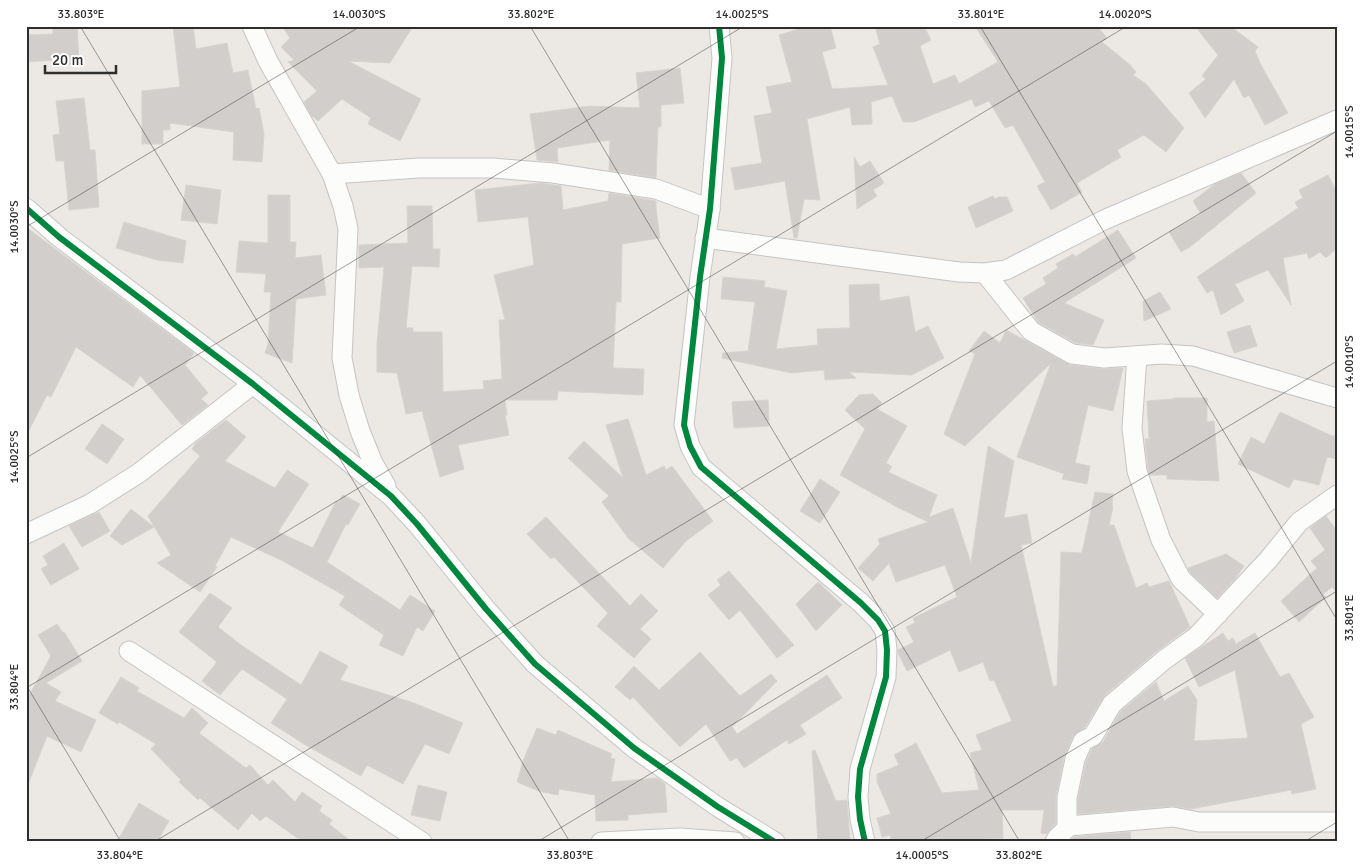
<svg xmlns="http://www.w3.org/2000/svg" width="1363" height="868" viewBox="0 0 1363 868" font-family="Signika,sans-serif">
  <style>
    .building { fill: #d1cecb; stroke: #d7d4d0 }
    .lines { fill: none; stroke-linecap: round; stroke-linejoin: round }
    .street-casing { stroke: #c5c4c5; stroke-width: 21 }
    .street { stroke: #fcfcfb; stroke-width: 19 }
    .cycleway-casing { stroke: #fff; stroke-width: 9 }
    .cycleway { stroke: #00873e; stroke-width: 6 }
    .ticks { fill: none; stroke: #2e2e2e; stroke-width: 1; stroke-opacity: 0.45 }
    .neatline { fill: none; stroke: #2e2e2e; stroke-width: 2 }
    .ticks-label { font-size: 12px; text-anchor: middle; fill: #2e2e2e }
  </style>
  <rect width="100%" height="100%" fill="#ece8e4"/>
  <g class="building">
    <path d="M53,26H77L79,64L55,65V60L26,62V35L53,34Z"/>
    <path d="M173,26H193L196,49L227,43L233,73L248,70L256,109L259,108L264,134L262,162L233,160L234,132L170,123V130H163V144H142V91L180,87Z"/>
    <path d="M282,26H413L390,63L348,61L421,99L400,141L368,124L371,118L342,99L318,121L311,115L304,102L317,91L288,62L294,60L281,47L290,38Z"/>
    <path d="M809,26H830L836,48L822,52L832,89L837,88V89L888,85L873,47L880,44L875,26H924L931,40L920,46L933,84L955,75L959,84L998,62L975,26H1097L1107,38L1102,42L1129,64L1136,72L1133,75L1146,84L1184,128L1166,152L1144,135L1117,150L1121,157L1077,183L1082,192L1051,210L1037,186L1045,182L1013,125L1005,128L989,101L975,107L972,99L914,122H903L892,96L871,102L872,124L852,125L850,107L807,119L820,200L804,199L797,238H794L785,181L735,190L731,168L762,163L754,116L772,113L766,87L792,82L779,35Z"/>
    <path d="M1195,26H1230L1258,47L1255,51L1261,65L1288,113L1265,125L1249,95L1244,98L1234,79L1205,118L1189,93L1206,79L1202,76L1218,55Z"/>
    <path d="M680,68L684,103L661,105V127H658L656,178L609,170L610,140L557,148L558,162L537,160L530,114L590,106L640,108L636,73Z"/>
    <path d="M84,98L90,150H95L99,207L69,210L64,161H56L53,135L60,134L56,101Z"/>
    <path d="M854,157L860,167L870,161L884,183L873,190L877,196L857,209Z"/>
    <path d="M1241,173L1256,193L1190,247L1181,252L1169,232L1201,214L1193,201L1215,184Z"/>
    <path d="M1328,175L1337,192V248L1326,258L1320,252L1309,259L1307,253L1283,258L1291,305L1268,270L1235,284L1244,301L1221,315L1213,290L1207,293L1197,277L1298,208L1295,202L1303,198L1299,190Z"/>
    <path d="M540,183L561,186L563,210L608,201L609,193L656,201V209L660,238L622,244L621,302H616L613,368L644,369L643,395L558,391L557,400H505L507,415H505L509,435L458,445L464,469L440,477L422,411L406,414L397,373L377,372V344L384,267L359,268V245L408,243L407,206H432L433,249H440L439,267L412,266L406,328H413V332H442L443,392L484,389L483,381L502,379L499,320H505L494,275L534,265L528,217L478,222L475,190Z"/>
    <path d="M186,185L221,190L217,224L181,220Z"/>
    <path d="M268,195H290V242H296L295,258L321,255L326,295L296,299L292,363L265,353L268,344L271,292H264L266,274L236,272L239,241L268,243Z"/>
    <path d="M993,196L995,199L999,197H1007L1013,211L976,228L968,207Z"/>
    <path d="M124,222L186,241L183,263L157,260L116,248Z"/>
    <path d="M26,227L194,353L185,365L208,393L201,399L208,405L182,425L140,375L133,387L76,347L51,397L47,395L26,436Z"/>
    <path d="M1118,230L1136,258L1064,303L1104,320L1093,345L1076,343L1038,322L1023,298L1046,284L1043,278L1058,268L1056,264L1073,254L1075,257Z"/>
    <path d="M723,277L765,281L764,287L787,291L776,349L818,345L817,329L850,328L849,285L879,284L880,301L909,296L915,332L928,326L944,358L912,375L849,372L856,378L825,380L824,370L791,373L722,358L723,353L748,351L755,302L721,299Z"/>
    <path d="M1160,292L1171,309L1144,321L1143,301Z"/>
    <path d="M1250,325L1257,346L1234,353L1227,332Z"/>
    <path d="M1006,330L1070,365L1103,369L1123,368L1113,411L1088,405L1075,463L1090,466L1087,484L1062,479L1064,474L1017,457L1051,363L965,446L944,434L975,354L969,351L984,331L1000,343Z"/>
    <path d="M873,394L882,403L877,409L907,426L886,463L892,467L888,472L937,495L929,517L953,508L971,563L988,446L1014,461L1004,518L1027,514L1032,543L1021,545L1053,686H1057L1061,552L1082,553L1095,492L1113,494L1112,507H1113L1109,525H1114L1136,588L1147,583L1149,587L1169,581L1190,627L1157,651L1105,695L1085,727L1073,736L1064,757L1056,796V823L1046,834L1041,833L1044,810H1002L1003,838L971,840L972,842H891L890,835L882,837L877,818L891,814L877,782V774L899,765L894,755L916,743L942,793L979,790L970,753L982,750L976,735L1012,721L994,680L990,681L983,662L959,672L950,650L907,671L898,653V650L914,642L906,627L915,623L913,618L957,597L945,565L896,582L889,563L873,581L858,568L880,544L878,539L928,522L897,507L840,475L865,429L845,410L859,395Z"/>
    <path d="M1173,398H1207V422L1214,421L1219,481L1167,479V475H1150L1148,468L1145,439H1149L1147,401L1173,399Z"/>
    <path d="M768,400L769,426L734,428L732,402Z"/>
    <path d="M1280,412L1330,435L1337,437V459L1327,457L1319,485L1294,479L1289,488L1238,464L1251,437L1264,444Z"/>
    <path d="M628,419L646,475L664,466L666,470L672,466L713,521L686,541L663,568L628,538L602,502L609,496L568,458L584,441L623,478L606,425Z"/>
    <path d="M226,420L246,437L225,461L275,488L287,470L309,484L278,532L313,548L336,501L338,502L343,495L360,504L348,525L346,524L327,562L400,610L410,595L435,611L423,631L417,627L403,656L379,645L384,635L339,605L345,596L283,561L231,537L215,566L217,567L200,592L157,563L171,555L148,516L200,456L192,449L196,443Z"/>
    <path d="M102,424L124,439L107,464L85,449Z"/>
    <path d="M820,479L840,492L820,523L800,511Z"/>
    <path d="M131,509L154,527L122,545L110,536Z"/>
    <path d="M99,512L110,531L82,547L69,526Z"/>
    <path d="M1326,516L1337,531V592L1332,587L1323,594L1326,597L1299,622L1281,601L1317,568L1311,561L1325,550L1310,528Z"/>
    <path d="M546,517L630,606L641,594L658,611L640,629L651,639L634,658L597,626L608,613L554,557L551,559L527,534Z"/>
    <path d="M64,543L79,569L51,585L41,569L48,565L43,556Z"/>
    <path d="M1226,554L1244,566L1235,579L1217,598L1190,572L1188,568Z"/>
    <path d="M729,571L794,645L777,658L740,610L729,620L708,595L721,585L717,580Z"/>
    <path d="M818,582L842,605L816,631L796,604Z"/>
    <path d="M210,593L232,608L218,627L241,645L301,685L320,651L348,666L340,680L414,703L463,723L449,754L425,744L403,784L367,765L361,776L307,746L271,723L287,699L242,669L220,695L202,681L217,662L179,632Z"/>
    <path d="M57,624L63,633L64,632L82,661L46,683L61,692L55,701L96,720L81,752L47,736L27,787L26,701L51,656L38,635Z"/>
    <path d="M1223,633L1228,641L1233,638L1236,644L1255,633L1280,677L1289,673L1314,717L1301,724L1316,789L1292,794L1291,790L1191,809L1172,806L1078,814V799L1086,762L1092,749L1103,742L1121,711L1156,682L1164,701L1188,686L1197,700L1194,741L1248,738L1235,670L1199,687L1185,658Z"/>
    <path d="M700,652L740,696L771,674L777,681L732,727L737,734L827,675L842,698L800,725L806,734L789,744L787,740L744,768L737,758L730,761L706,724L680,747L633,697L630,700L615,687L634,666L659,690Z"/>
    <path d="M121,677L139,688L137,691L184,718L192,708L208,723L199,733L246,768L250,765L268,785L273,780L295,802L302,792L322,806L319,811L332,820L329,824L352,842H303L266,816L260,821L252,813L238,830L200,798L198,800L179,782L181,780L151,749L156,744L119,722L118,724L99,713Z"/>
    <path d="M537,728L556,735L558,730L612,754L610,758L615,759L611,782L657,778L665,784L667,812L628,815V820L596,821L595,795L559,789L558,795L538,791L517,782L523,761Z"/>
    <path d="M815,750L836,801L847,800L850,842H818L812,751Z"/>
    <path d="M418,785L447,792L440,821L411,815Z"/>
    <path d="M139,803L169,821L157,842H117Z"/>
    <path d="M1130,832L1131,842H1069L1074,837Z"/>
  </g>
  <g class="lines">
    <defs>
      <g id="street">
        <path d="M252,26L268,61L332,174L343,206L348,229L342,358L349,395L360,431L373,463L386,486"/>
        <path d="M719,26L722,58L710,209L700,277L684,425L690,446L701,467L861,603L878,620L885,631L887,650L886,677L860,769L858,797L860,819L865,842"/>
        <path d="M332,174L419,168H493L553,173L656,189L710,209"/>
        <path d="M26,208L59,237L253,384L391,496L417,524L486,609L535,664L634,748L718,807L775,842"/>
        <path d="M705,238L959,272L985,273L1006,270L1106,219L1337,120"/>
        <path d="M985,273L1031,331L1072,354L1104,358L1162,354L1193,356L1337,398"/>
        <path d="M1137,356L1132,428L1137,471L1161,540L1181,579L1218,614"/>
        <path d="M26,534L90,504L139,473L253,384"/>
        <path d="M129,651L422,842"/>
        <path d="M1067,827V798L1075,759L1083,741L1093,736L1112,704L1164,660L1196,637L1268,560L1299,522L1337,495"/>
        <path d="M601,842L680,838L735,842"/>
        <path d="M1055,842L1057,838L1069,826L1173,817L1199,822H1337"/>
      </g>
    </defs>
    <use href="#street" class="street-casing"/>
    <use href="#street" class="street"/>
    <defs>
      <g id="cycleway">
        <path d="M719,26L722,58L710,209L700,277L684,425L690,446L701,467L861,603L878,620L885,631L887,650L886,677L860,769L858,797L860,819L865,842"/>
        <path d="M26,208L59,237L253,384L391,496L417,524L486,609L535,664L634,748L718,807L775,842"/>
      </g>
    </defs>
    <use href="#cycleway" class="cycleway-casing"/>
    <use href="#cycleway" class="cycleway"/>
  </g>
  <path class="ticks" d="M80,26L570,842M530,26L1020,842M980,26L1337,620M26,227L361,26M26,458L744,26M26,685L121,842M26,688L1127,26M154,842L1337,131M537,842L1337,361M920,842L1337,591M1304,842L1337,822"/>
  <rect width="1363" height="868" fill="none" stroke="#ffffff" stroke-width="55"/>
  <path d="M45 65v8h71v-8" fill="none" stroke="#2e2e2e" stroke-width="2.5"/>
  <text x="52" y="65" font-size="15" fill="#2e2e2e" stroke="#ffffff" stroke-width="4" paint-order="stroke">20 m</text>
  <rect x="28" y="28" width="1308" height="812" class="neatline"/>
  <g class="ticks-label">
    <text x="81" y="18">33.803°E</text>
    <text x="359" y="18">14.0030°S</text>
    <text x="531" y="18">33.802°E</text>
    <text x="742" y="18">14.0025°S</text>
    <text x="981" y="18">33.801°E</text>
    <text x="1125" y="18">14.0020°S</text>
    <text transform="translate(1349 132) rotate(-90)" y="4">14.0015°S</text>
    <text transform="translate(14 227) rotate(-90)" y="4">14.0030°S</text>
    <text transform="translate(1349 362) rotate(-90)" y="4">14.0010°S</text>
    <text transform="translate(14 457) rotate(-90)" y="4">14.0025°S</text>
    <text transform="translate(1349 618) rotate(-90)" y="4">33.801°E</text>
    <text transform="translate(14 687) rotate(-90)" y="4">33.804°E</text>
    <text x="120" y="859">33.804°E</text>
    <text x="570" y="859">33.803°E</text>
    <text x="922" y="859">14.0005°S</text>
    <text x="1019" y="859">33.802°E</text>
  </g>
</svg>
